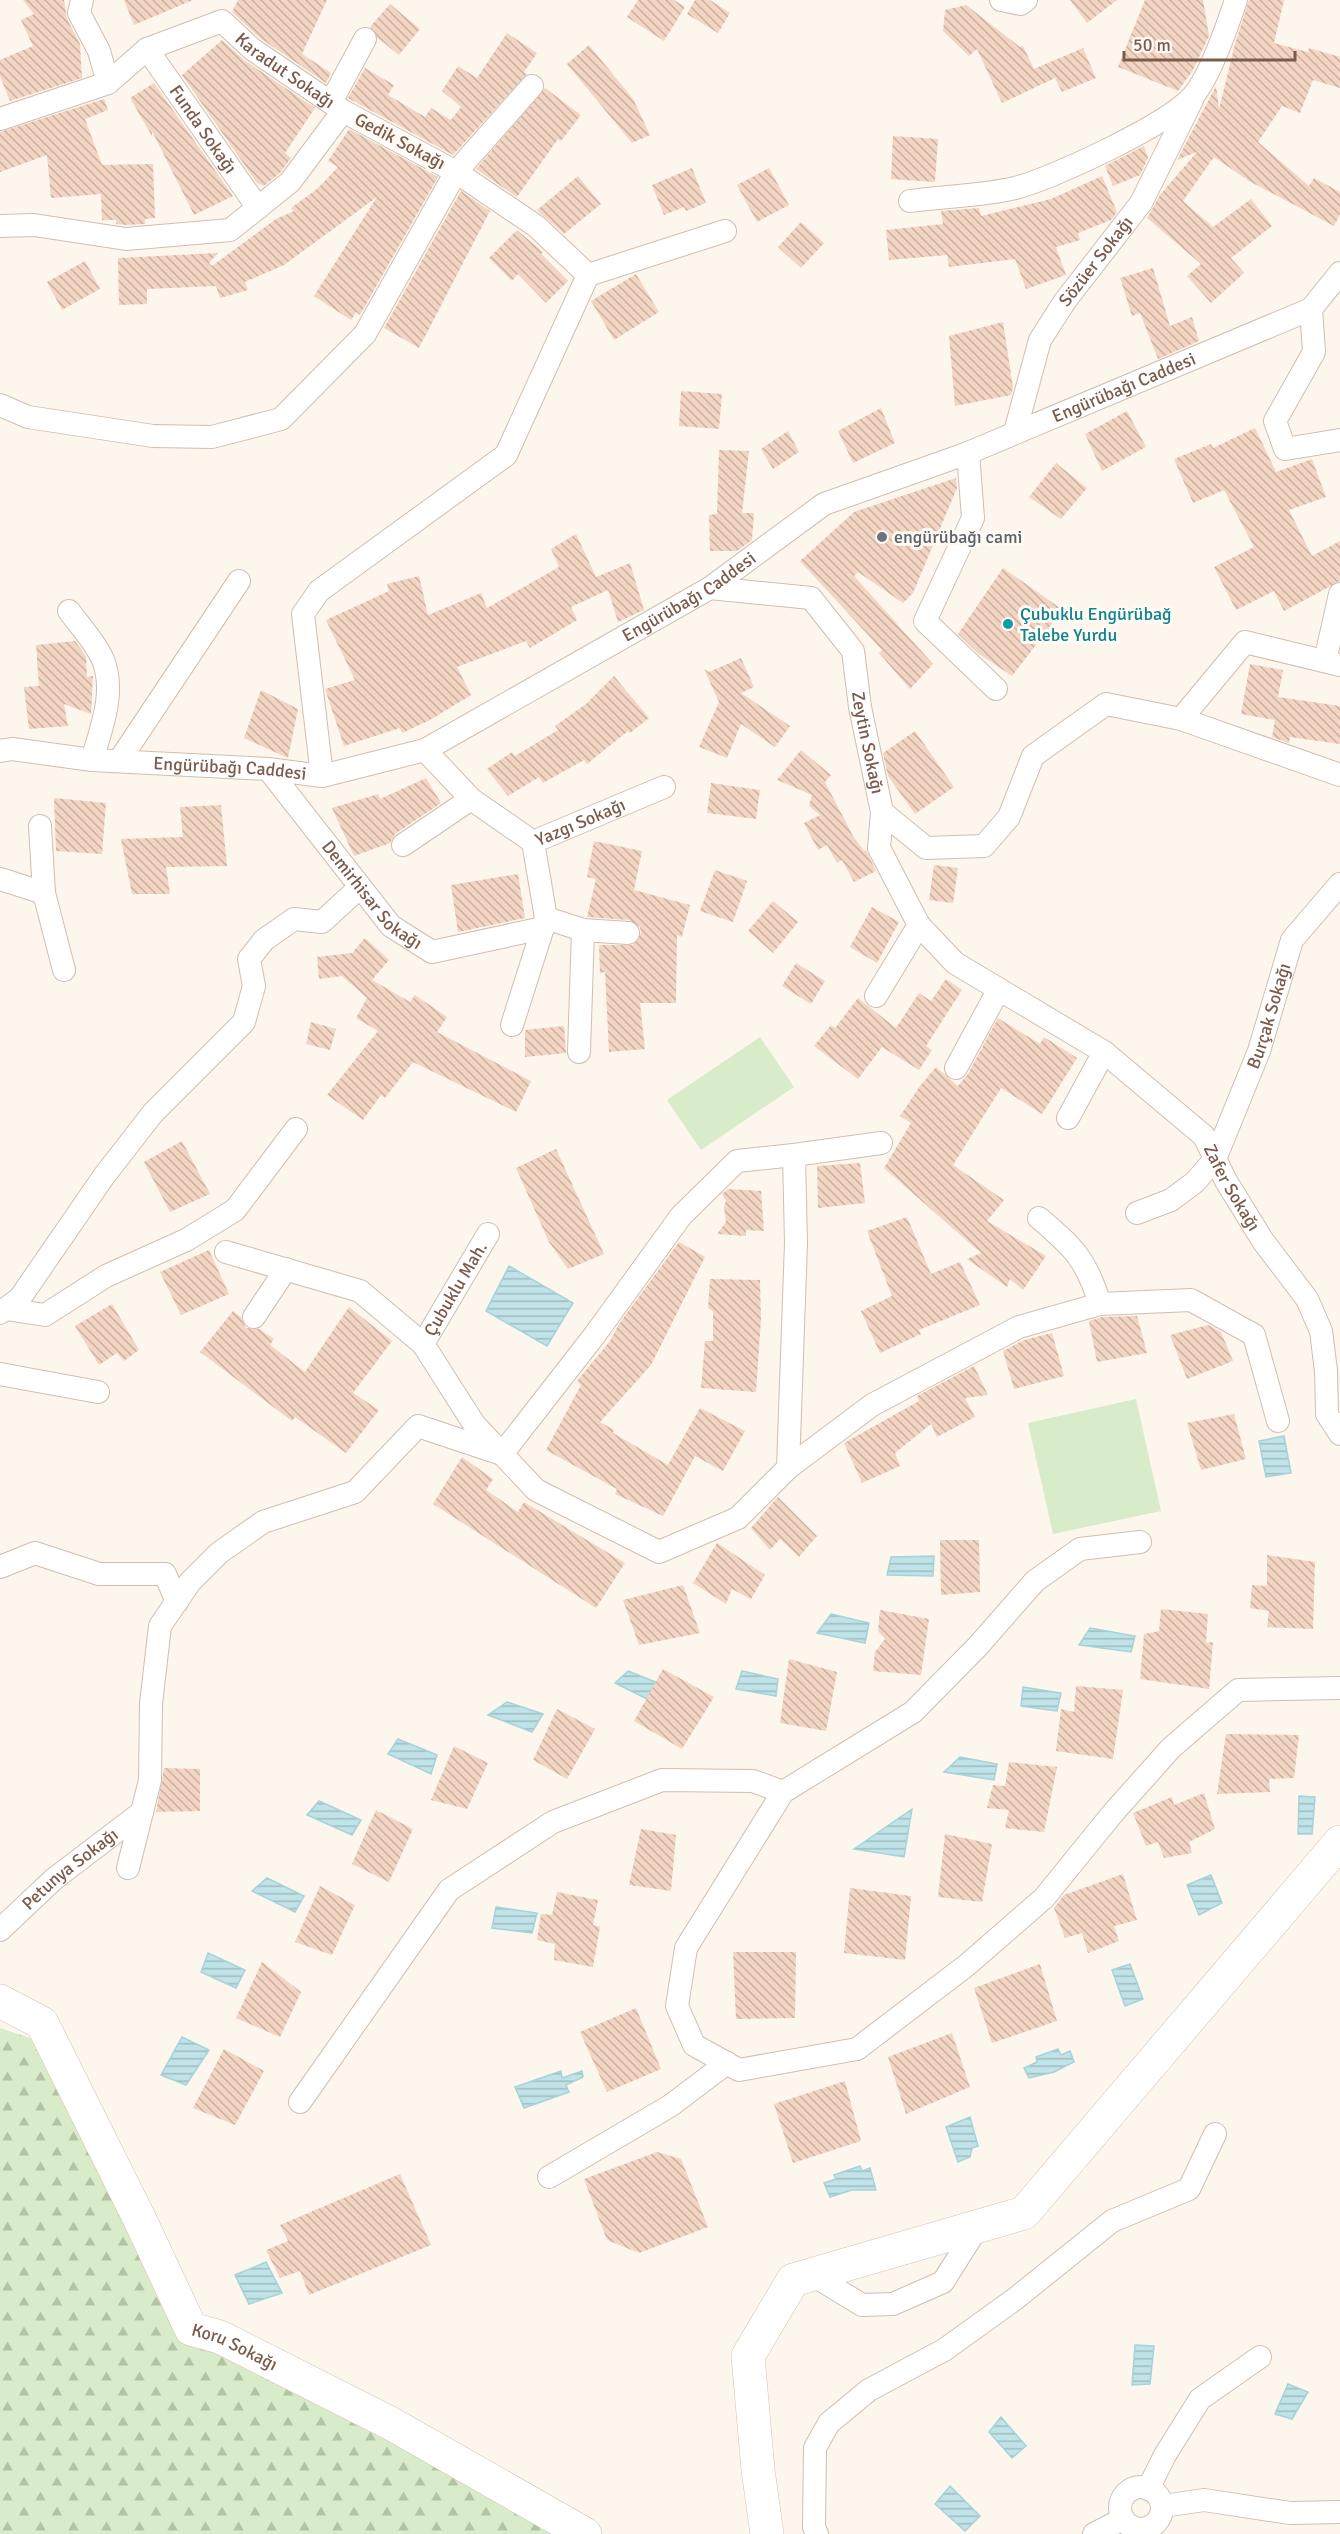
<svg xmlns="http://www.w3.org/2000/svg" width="1340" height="2534" viewBox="0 0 1340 2534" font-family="Signika,sans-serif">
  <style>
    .forest { fill: url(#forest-firs) }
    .garden { fill: #d8ecc9 }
    .water { fill: url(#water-rules); stroke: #a5d3da; stroke-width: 1.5 }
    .building { fill: url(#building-back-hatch) }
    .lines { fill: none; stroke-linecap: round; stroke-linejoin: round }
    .street-casing { stroke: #d1beb0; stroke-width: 24 }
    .secondary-casing { stroke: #d6c0b0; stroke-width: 34 }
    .street { stroke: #fff; stroke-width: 22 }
    .secondary { stroke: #fff; stroke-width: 33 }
    .worship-dot { fill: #6b7280; stroke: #fffaf3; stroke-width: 2 }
    .culture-dot { fill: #0f9aa8; stroke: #fffaf3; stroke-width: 2 }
    .labels { text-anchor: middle; stroke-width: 6; stroke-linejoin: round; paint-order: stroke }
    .street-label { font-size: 18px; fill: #7a5c4d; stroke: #fffaf3 }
    .worship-label { font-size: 18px; fill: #5b616d; stroke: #fffaf3; text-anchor: start }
    .culture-label { font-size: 18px; fill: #0d838f; stroke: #fffaf3; text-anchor: start }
  </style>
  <defs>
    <pattern id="forest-firs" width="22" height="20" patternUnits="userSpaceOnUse" patternTransform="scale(1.5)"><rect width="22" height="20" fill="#d8ecc9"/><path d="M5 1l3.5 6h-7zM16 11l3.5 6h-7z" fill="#b4c2a5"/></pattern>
    <pattern id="water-rules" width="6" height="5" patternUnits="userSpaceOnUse" patternTransform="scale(1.5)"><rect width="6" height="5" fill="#bfe3e8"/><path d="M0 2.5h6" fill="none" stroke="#a0bbbe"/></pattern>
    <pattern id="building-back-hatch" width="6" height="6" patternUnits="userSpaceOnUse" patternTransform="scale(1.5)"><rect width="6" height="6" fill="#f3d5c3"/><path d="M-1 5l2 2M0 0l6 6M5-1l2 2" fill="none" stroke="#cab0a1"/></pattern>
  </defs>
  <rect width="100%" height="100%" fill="#fdf6ec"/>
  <path class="forest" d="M0,2028L54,2046L194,2310L567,2534H0Z"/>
  <g class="garden">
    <path d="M760,1037L794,1087L701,1150L667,1100Z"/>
    <path d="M1136,1399L1161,1511L1053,1534L1028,1423Z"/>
  </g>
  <g class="water">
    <path d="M509,1266L573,1303L547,1346L486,1311Z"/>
    <path d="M1284,1436L1291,1473L1266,1477L1259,1441Z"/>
    <path d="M934,1556L933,1576L887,1575L891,1557Z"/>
    <path d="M831,1614L869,1623L865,1643L817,1633Z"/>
    <path d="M1090,1628L1135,1636L1131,1652L1079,1645Z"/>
    <path d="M628,1671L658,1683L649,1700L615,1683Z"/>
    <path d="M742,1671L778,1679L776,1696L736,1689Z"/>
    <path d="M1023,1687L1061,1693L1057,1711L1021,1706Z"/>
    <path d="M507,1702L543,1714L532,1732L488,1715Z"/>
    <path d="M398,1739L437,1755L431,1774L388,1754Z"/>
    <path d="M960,1757L997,1764L994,1780L944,1772Z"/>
    <path d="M1299,1796L1315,1797L1312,1834H1298Z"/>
    <path d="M319,1801L361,1820L352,1835L307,1815Z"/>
    <path d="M912,1809L904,1857L854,1849Z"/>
    <path d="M1211,1875L1222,1903L1199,1915L1187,1885Z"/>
    <path d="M267,1878L304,1896L295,1912L252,1891Z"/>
    <path d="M496,1907L537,1913L532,1933L492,1928Z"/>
    <path d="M208,1953L245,1970L236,1988L201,1972Z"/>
    <path d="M1130,1964L1143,1999L1125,2006L1112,1970Z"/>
    <path d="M182,2037L209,2050L186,2085L161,2075Z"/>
    <path d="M1058,2049L1061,2055L1070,2051L1074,2062L1054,2072L1029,2078L1024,2068L1037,2062L1036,2057Z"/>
    <path d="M561,2071L562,2078L582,2071L583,2077L566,2085L569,2092L524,2108L515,2087Z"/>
    <path d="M970,2117L978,2146L972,2148L970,2157L958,2162L946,2127Z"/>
    <path d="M860,2166L862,2171L870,2168L876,2190H852L830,2197L824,2183L836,2179L834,2175Z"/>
    <path d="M266,2262L282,2293L249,2304L235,2275Z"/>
    <path d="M1135,2345L1154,2346L1150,2384L1132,2385Z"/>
    <path d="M1288,2384L1308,2392L1292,2419L1275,2414Z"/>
    <path d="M1001,2417L1026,2446L1012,2458L989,2432Z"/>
    <path d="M950,2486L980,2516L965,2531L935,2504Z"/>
  </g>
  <g class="building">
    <path d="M23,0H64L67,19L80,44L82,78L10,101L0,76V60L33,46L21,20L34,14Z"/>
    <path d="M124,0H193L134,25Z"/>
    <path d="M238,0H327L302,54L331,73L326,83L260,38L232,12Z"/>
    <path d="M638,0H674L685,7L664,41L627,17Z"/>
    <path d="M695,0H710L730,13L718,33L687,14Z"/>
    <path d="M1070,0H1117L1087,23Z"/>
    <path d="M1145,0H1203L1209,36L1193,70L1178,91L1118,67Z"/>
    <path d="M1249,0H1284L1274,43L1308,52L1309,48L1340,57V88L1313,80L1300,113L1282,106L1258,142L1309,186L1314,178L1340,192V214L1334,226L1249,181L1214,157L1183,201L1213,227L1251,199L1272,226L1231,258L1244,273L1211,303L1187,276L1201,264L1147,218L1160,195L1197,152L1177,160L1216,86L1219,109L1235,44Z"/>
    <path d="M390,4L420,29L399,55L378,38L370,27Z"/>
    <path d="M966,5L1020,47L1023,46L1034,69L1083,48L1096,78L1062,92L1055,78L1002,103L977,49L969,56L943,31L945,10Z"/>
    <path d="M507,33L537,53L524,72L527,74L453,155L348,98L365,68L394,85L388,95L425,117L431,108L451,120L461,107L442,91L458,66L477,78Z"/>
    <path d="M222,40L244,60L315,108L285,153L291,158L280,173L264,186L257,183L182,75Z"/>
    <path d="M589,45L633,99L650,135L632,143L567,64Z"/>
    <path d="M154,83L233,196L194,215L152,131V136L130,98Z"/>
    <path d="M545,88L581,115L561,141L558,139L517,197L476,169Z"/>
    <path d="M104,99L108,110L85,119L102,165L153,164L155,218L145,219V224L126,225L116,224V220H102L101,194L51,198L47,155L0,172V132Z"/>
    <path d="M349,129L438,177L360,315L356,312L351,320L314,296L377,197L284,265L245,282L248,290L220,298L216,286L147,289V304L119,305L118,258L218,253L209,263L212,266L276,219L294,211L291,208L317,189L338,167L328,161Z"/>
    <path d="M893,136L938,139L935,182L891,179Z"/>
    <path d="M1144,146L1148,158L1140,175L1113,186L1105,166Z"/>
    <path d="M692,168L706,203L686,211L684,207L664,215L652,185Z"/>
    <path d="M769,168L789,205L757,222L737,185Z"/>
    <path d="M578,176L601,204L564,234L537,210Z"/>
    <path d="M1102,176L1117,212L1111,220L1078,233L1080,240L1056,247L1066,275L1026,289L1015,259L949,267L947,255L889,260L886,230L943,224L941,211L979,208L981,216L1051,199Z"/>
    <path d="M461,191L490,211L419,348L384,328Z"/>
    <path d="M801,222L824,243L801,268L778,247Z"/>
    <path d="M517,230L543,252L541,254L568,281L546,303L518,274L512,281L489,258Z"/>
    <path d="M85,261L100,289L62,310L47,282Z"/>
    <path d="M1153,268L1170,326L1192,317L1199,341L1158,359L1140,313L1132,316L1120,278Z"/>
    <path d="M636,274L659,312L614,340L591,301Z"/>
    <path d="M1003,322L1013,387L1011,395L955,406L949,336Z"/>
    <path d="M681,391L722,394L719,429L679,426Z"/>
    <path d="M881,408L895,443L853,463L838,431Z"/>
    <path d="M1127,411L1146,447L1102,471L1085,434Z"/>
    <path d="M1255,428L1276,472L1312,459L1326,497L1289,510L1312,556L1340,541V581L1284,611L1274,591L1236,610L1214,567L1254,547L1224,490L1193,503L1174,459L1211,444L1213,448Z"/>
    <path d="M788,431L799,452L773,469L761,449Z"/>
    <path d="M719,450L749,451L742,513H754L752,540L737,551H710L709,515L717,514Z"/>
    <path d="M1056,463L1087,488L1061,519L1029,497Z"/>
    <path d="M956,478L957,488L913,593L903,603L858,572L854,576L933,664L910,689L879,653L882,650L800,561L854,512Z"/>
    <path d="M576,534L596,577L630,563L644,610L618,622L608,590L571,607L577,620L530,648L526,641L457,667L471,695L430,720L402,733L400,728L344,746L325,689L355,680L326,620L389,591L387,584L419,576L428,615L481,593L487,608L559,567L551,549Z"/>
    <path d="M1003,568L1063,610L1012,676L979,654L958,634Z"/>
    <path d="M75,641L86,656L87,677L93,676L91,714L64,704L68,726L29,729L24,687L39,686L36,645Z"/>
    <path d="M741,658L754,687L741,693L790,726L775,747L741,724L727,758L699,747L719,702L704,669L709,672Z"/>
    <path d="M1250,664L1283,670L1278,697L1340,706V744L1290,737L1289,743L1272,737L1275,720L1241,714Z"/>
    <path d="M614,676L649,718L630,733L628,731L587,764L584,760L543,783L539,777L508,796L487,769L512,752L515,756L558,730L555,726L586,704Z"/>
    <path d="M261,690L298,709L288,758L244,738Z"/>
    <path d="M915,731L954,787L915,814L888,776L883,753Z"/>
    <path d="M801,750L831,775L825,782L853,836L864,851L866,850L876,871L854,882L842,860L837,863L827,845L818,850L804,823L820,815L809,806L812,795L777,780Z"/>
    <path d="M426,778L441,803L395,834L390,843L354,856L332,808L378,794L380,799Z"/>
    <path d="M711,783L760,790L756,819L707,813Z"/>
    <path d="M54,798L106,803L102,854L56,851Z"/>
    <path d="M221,805L227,866L166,867L170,894H132L121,839L183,837L180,807Z"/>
    <path d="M594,841L642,851L634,890L690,905L682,937L677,935L676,1003H640L645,1049L609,1052L605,972L600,973L599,945H633L641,933L640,927L629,920L587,917L596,879L587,877Z"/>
    <path d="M934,865L958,868L953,903L929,900Z"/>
    <path d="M715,870L747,881L733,922L700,911Z"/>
    <path d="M518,874L525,918L458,932L451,885Z"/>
    <path d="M773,901L798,922L773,953L748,931Z"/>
    <path d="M872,907L899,922L877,963L850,947Z"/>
    <path d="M365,938L389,960L372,980L410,1002L415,995L447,1017L437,1032L531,1081L516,1112L413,1062L385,1098L381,1095L363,1120L327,1095L378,1031L356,1018L367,998L342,976L319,979L317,957L352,953Z"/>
    <path d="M796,963L825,981L811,1004L782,986Z"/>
    <path d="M946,979L962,990L926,1046L932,1050L919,1070L882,1047L858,1079L814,1046L831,1025L835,1028L858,998L896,1028L919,993L931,1001Z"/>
    <path d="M998,1018L1040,1044L1044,1037L1077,1058L1042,1114L1001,1088L953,1165L1004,1200L987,1221L1046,1256L1023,1290L1010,1279L1007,1287L967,1259L981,1253L884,1168L911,1123L900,1116L920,1086L936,1067L958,1086L968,1074Z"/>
    <path d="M311,1022L336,1029L330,1050L306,1044Z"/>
    <path d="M564,1026L566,1053L525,1057V1030Z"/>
    <path d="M182,1141L210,1194L170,1212L144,1162Z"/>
    <path d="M556,1149L604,1254L568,1269L549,1242L516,1168Z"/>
    <path d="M860,1163L865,1203L818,1208L817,1166Z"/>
    <path d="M728,1189L761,1191L764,1231L746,1230V1236L717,1234L726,1222L724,1207L726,1201L722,1194Z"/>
    <path d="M907,1217L931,1274L960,1262L980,1305L919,1330L921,1334L880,1353L861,1311L892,1296L867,1231Z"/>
    <path d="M679,1242L705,1257L651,1365L600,1422L614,1430L613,1433L668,1465L700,1408L745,1431L723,1471L695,1456L663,1516L615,1494L617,1489L546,1450L581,1385L577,1381L610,1341L619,1324Z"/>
    <path d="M209,1250L229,1294L181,1315L160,1272Z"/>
    <path d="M710,1279L760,1280L761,1319L756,1392L701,1388L705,1341H713V1311L708,1308Z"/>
    <path d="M112,1304L139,1350L124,1361L117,1353L99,1365L75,1326Z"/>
    <path d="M349,1307L392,1341L353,1393L379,1410L346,1453L295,1417L292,1421L200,1352L233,1311L241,1317L246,1328L259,1329L274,1339L270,1345L305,1372Z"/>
    <path d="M1137,1316L1147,1353L1097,1362L1089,1321L1102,1317Z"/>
    <path d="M1208,1325L1221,1332L1233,1361L1187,1379L1170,1335Z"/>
    <path d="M1052,1333L1064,1376L1014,1389L1003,1351L1024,1340Z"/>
    <path d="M974,1366L988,1395L965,1398L975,1417L937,1437L931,1424L895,1453L900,1466L862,1483L844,1443L919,1401L917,1396Z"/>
    <path d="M1234,1414L1246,1459L1201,1470L1187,1423Z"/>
    <path d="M462,1457L493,1479L486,1490L518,1512L524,1502L625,1563L596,1608L433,1504Z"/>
    <path d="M778,1497L817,1536L799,1557L780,1539L770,1550L751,1528Z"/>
    <path d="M940,1540H979L980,1592L941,1595Z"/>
    <path d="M717,1543L765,1575L751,1599L732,1589L726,1604L693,1583Z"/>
    <path d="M1267,1555L1315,1562L1313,1629L1267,1627L1269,1611L1250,1608L1252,1585L1267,1586Z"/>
    <path d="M683,1585L700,1633L639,1645L623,1600Z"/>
    <path d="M1161,1609L1208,1614L1206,1643L1213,1642L1209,1689L1140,1679L1144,1634L1159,1631Z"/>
    <path d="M880,1610L929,1619L921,1675L873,1671L875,1652L885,1639L878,1631Z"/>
    <path d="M789,1659L837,1672L826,1731L780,1723Z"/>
    <path d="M663,1669L714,1697L682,1749L634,1721Z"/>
    <path d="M1076,1686L1123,1690L1113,1759L1056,1751L1061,1709L1074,1712Z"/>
    <path d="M557,1709L595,1729L567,1779L533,1760Z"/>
    <path d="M1226,1734L1299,1735L1294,1778L1269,1779L1270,1792L1217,1794Z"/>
    <path d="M454,1746L488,1763L467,1809L431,1800Z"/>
    <path d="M1009,1762L1057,1767L1044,1832L1005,1828L1009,1810L987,1808L993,1785L1005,1786Z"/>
    <path d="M164,1768L200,1769V1811L156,1812Z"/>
    <path d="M1204,1793L1215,1829L1189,1842L1192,1853L1164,1858L1158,1842L1146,1846L1133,1813L1172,1797L1174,1805Z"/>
    <path d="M376,1810L413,1829L389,1882L352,1864Z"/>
    <path d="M641,1829L676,1835L671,1891L629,1885Z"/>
    <path d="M945,1834L992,1844L982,1902L938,1897Z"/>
    <path d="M1123,1874L1137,1920L1114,1926L1119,1941L1088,1953L1082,1933L1065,1938L1054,1908L1064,1895Z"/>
    <path d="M320,1886L355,1905L332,1955L295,1942Z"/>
    <path d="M850,1888L911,1896L905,1960L844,1953Z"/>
    <path d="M557,1892L598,1900L593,1925L600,1927L593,1967L554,1960L555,1944L537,1940L541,1914L552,1915Z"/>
    <path d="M733,1952H796L795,2018L736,2019Z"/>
    <path d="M262,1962L301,1992L280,2037L236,2018Z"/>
    <path d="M1040,1964L1057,2021L992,2043L974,1988Z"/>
    <path d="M636,2008L661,2069L607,2092L580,2032Z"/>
    <path d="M952,2033L970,2087L906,2114L888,2057Z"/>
    <path d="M224,2049L264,2071L235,2125L193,2108Z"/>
    <path d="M845,2081L861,2141L793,2163L774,2104Z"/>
    <path d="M657,2152L681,2159L708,2227L639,2253L607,2240L584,2179Z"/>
    <path d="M400,2174L431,2245L309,2295L300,2271L280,2278L266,2250L288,2241L280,2225Z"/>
  </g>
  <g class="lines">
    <defs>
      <g id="street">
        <path d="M82,0L79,13L99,51L108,83"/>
        <path d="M1001,0L1021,4L1026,0"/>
        <path id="s1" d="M147,49L258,208"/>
        <path d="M331,102L365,39"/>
        <path id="s2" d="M0,119L108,83L147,49L222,21L252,49L343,111L290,182L230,230L126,239L34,225L0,226"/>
        <path d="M910,201C944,196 982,196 1015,188C1054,178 1167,125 1193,96C1209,78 1228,24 1236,0"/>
        <path d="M588,275L725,231"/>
        <path d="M1311,309L1314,352L1275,421L1285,449L1340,440"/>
        <path d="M0,405L28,417L153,436L212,437L281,419L365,334L456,172L532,86"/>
        <path id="s3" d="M1015,432L1040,340L1065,301L1141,203L1192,100"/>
        <path d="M968,453L973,518L925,621L996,689"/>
        <path id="s4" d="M710,588L811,598L853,651L860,707L882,812L926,848L984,846L1009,817L1033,756L1106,704L1181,719L1340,775"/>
        <path d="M69,611C80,626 96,643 103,660C116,692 101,729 92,760"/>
        <path d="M1325,661L1340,594"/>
        <path d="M1181,719L1245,642L1340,665"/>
        <path id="s5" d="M425,750L471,799L533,842L664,787"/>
        <path id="s6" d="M0,751L12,749L92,760L268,769L322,776L425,750L710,588L824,504L968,453L1311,309L1340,273"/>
        <path d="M119,761L239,581"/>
        <path id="s7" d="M268,769L391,926L432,952L543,928"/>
        <path d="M322,776L303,614L319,591L506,455L588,275L536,226L456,172L343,111"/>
        <path id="s8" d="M882,812L879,848L919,925L955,963L1104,1052L1204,1136L1226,1181L1263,1241L1307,1299L1321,1331L1326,1371L1327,1414L1340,1434"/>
        <path d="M40,826L44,893L64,970"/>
        <path d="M533,842L546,918L583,930L628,933"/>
        <path d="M403,845L471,799"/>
        <path d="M0,879L44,893"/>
        <path d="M876,996L919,925"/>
        <path d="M512,1025L546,918"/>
        <path d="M579,1052L583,930"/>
        <path d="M956,1068L999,989"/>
        <path d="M1068,1118L1104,1052"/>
        <path id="s9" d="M1137,1213L1171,1200L1195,1182L1215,1159L1259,1051L1292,940L1340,884"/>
        <path d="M1039,1218C1074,1248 1086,1259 1100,1304"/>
        <path d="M226,1252L360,1291L423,1344L474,1424L536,1490L659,1552L738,1518L788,1468L872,1405L1019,1327L1100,1304L1191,1300L1254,1335L1278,1421"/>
        <path d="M6,1309L45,1315L106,1276L186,1240L235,1210L296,1129"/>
        <path d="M0,1313L20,1298L104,1176L153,1113L244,1022L254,986L249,959L264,940L294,919L322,922L360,887"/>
        <path d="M254,1317L286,1269"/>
        <path id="s10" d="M423,1344L488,1234"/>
        <path d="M0,1374L98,1392"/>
        <path d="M788,1468L796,1243L794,1155L881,1143"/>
        <path d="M1140,1542L1080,1549L1035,1581L978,1646L913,1712L783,1792L686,1948L677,2006L694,2045L739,2070L857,2049L967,1965L1044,1898L1113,1813L1171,1748L1238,1690L1340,1688"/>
        <path d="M0,1567L35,1553L99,1574H165L177,1602"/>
        <path d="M128,1868L150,1780L151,1704L160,1626L190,1582L219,1553L263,1522L355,1492L418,1426L502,1454L594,1336L681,1216L737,1161L794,1155"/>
        <path id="s11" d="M0,1930L54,1879L142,1812"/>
        <path d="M300,2102L449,1890L553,1822L662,1780L753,1781L783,1792"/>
        <path d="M549,2177L670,2106L727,2063"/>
        <path d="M811,2274L862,2305L893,2304L943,2282L977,2228"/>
        <circle cx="1141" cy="2508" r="21"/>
        <path d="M1148,2489L1165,2455L1200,2399L1260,2357"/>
        <path d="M1163,2506L1204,2500L1290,2513L1340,2512"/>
        <path d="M817,2534L814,2527L815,2448L829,2423L869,2390L944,2350L1015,2299L1112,2221L1189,2189L1215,2134"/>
        <path d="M1094,2534L1123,2519"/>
      </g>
      <g id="secondary">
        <path id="s12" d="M0,2001L42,2023L142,2224L191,2329L220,2337L390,2423L585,2534"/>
        <path d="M767,2534L758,2470L748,2356L793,2280L1024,2213L1340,1842"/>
      </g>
    </defs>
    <use href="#street" class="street-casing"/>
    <use href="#secondary" class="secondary-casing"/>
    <use href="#street" class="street"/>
    <use href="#secondary" class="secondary"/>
  </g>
  <circle class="worship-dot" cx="882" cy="537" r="6"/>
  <circle class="culture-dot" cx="1008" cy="624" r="6"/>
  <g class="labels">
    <g class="street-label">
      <text dy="6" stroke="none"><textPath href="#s2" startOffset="326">Karadut Sokağı</textPath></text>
      <text dy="6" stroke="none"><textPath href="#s1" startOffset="98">Funda Sokağı</textPath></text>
      <text transform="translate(400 141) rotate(28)" y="6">Gedik Sokağı</text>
      <text dy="6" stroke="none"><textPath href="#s3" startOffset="192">Sözüer Sokağı</textPath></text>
      <text dy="6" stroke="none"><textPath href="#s6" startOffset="1221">Engürübağı Caddesi</textPath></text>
      <text dy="6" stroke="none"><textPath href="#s6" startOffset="735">Engürübağı Caddesi</textPath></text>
      <text dy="6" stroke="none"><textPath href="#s4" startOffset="262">Zeytin Sokağı</textPath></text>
      <text dy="6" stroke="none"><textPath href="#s6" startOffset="231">Engürübağı Caddesi</textPath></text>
      <text dy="6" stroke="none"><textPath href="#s5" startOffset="194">Yazgı Sokağı</textPath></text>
      <text dy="6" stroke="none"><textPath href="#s7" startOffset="164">Demirhisar Sokağı</textPath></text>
      <text dy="6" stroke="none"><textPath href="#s9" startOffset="250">Burçak Sokağı</textPath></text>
      <text dy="6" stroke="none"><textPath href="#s8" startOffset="538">Zafer Sokağı</textPath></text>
      <text dy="6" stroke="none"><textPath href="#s10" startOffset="64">Çubuklu Mah.</textPath></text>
      <text dy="6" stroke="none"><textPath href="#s11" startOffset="93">Petunya Sokağı</textPath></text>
      <text dy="6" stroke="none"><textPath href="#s12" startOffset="435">Koru Sokağı</textPath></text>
    </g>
    <g class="worship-label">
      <text x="894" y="543">engürübağı cami</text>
    </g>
    <g class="culture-label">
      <text x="1020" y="620">Çubuklu Engürübağ<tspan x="1020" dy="21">Talebe Yurdu</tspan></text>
    </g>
  </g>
  <path d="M1124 51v9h171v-9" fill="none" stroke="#7a5c4d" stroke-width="3"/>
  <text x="1133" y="51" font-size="18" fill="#7a5c4d" stroke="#fffaf3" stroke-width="4.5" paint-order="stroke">50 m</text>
</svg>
